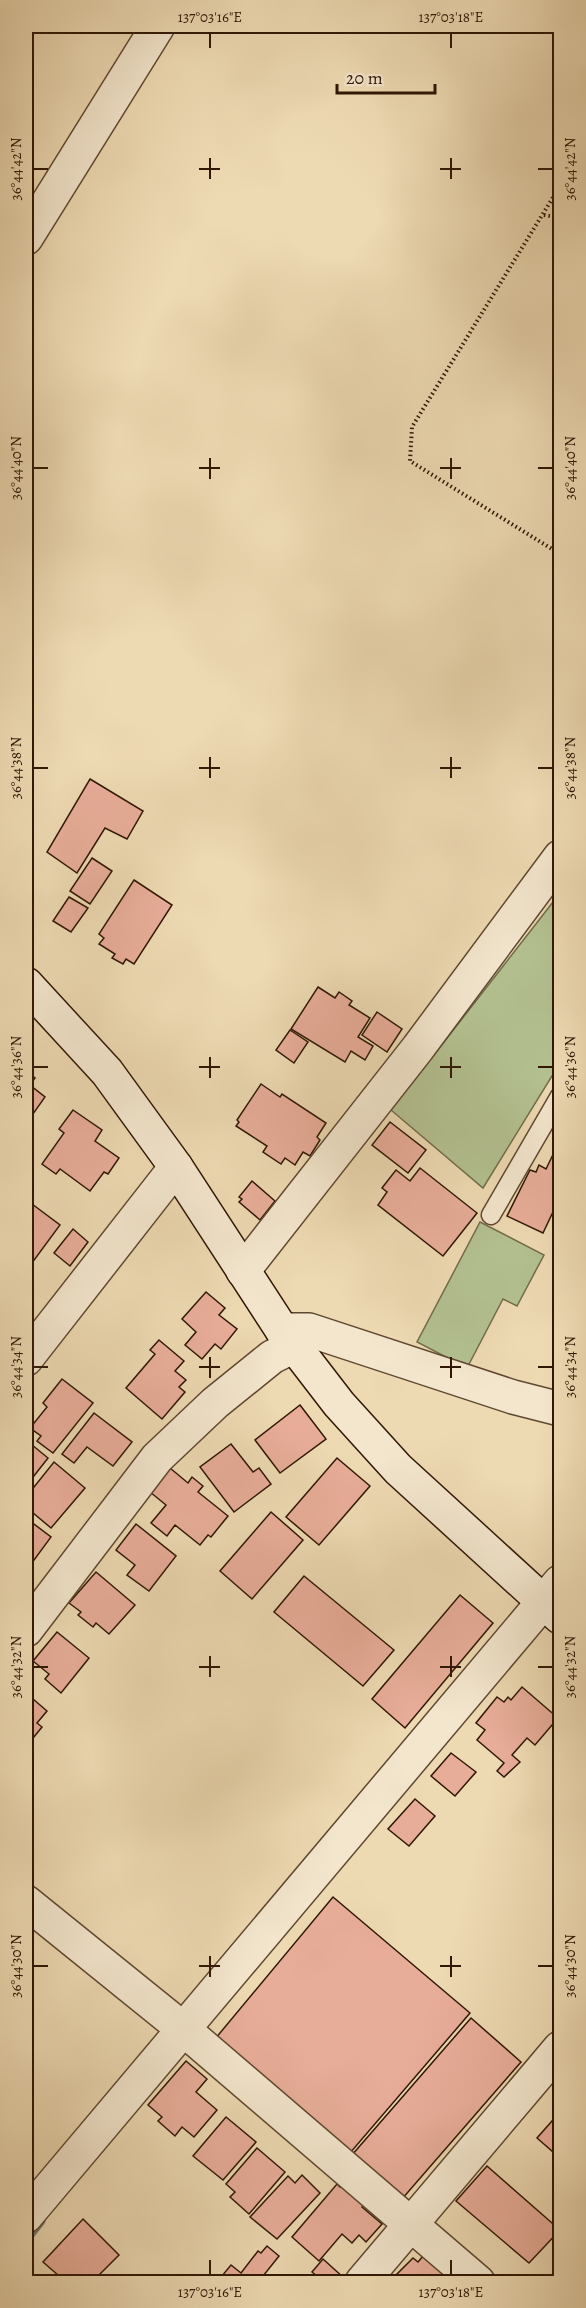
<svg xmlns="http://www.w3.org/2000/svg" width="586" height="2308" viewBox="0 0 586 2308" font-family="Alegreya,serif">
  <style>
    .green { fill: #b3c090; stroke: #726c4a; stroke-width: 1.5 }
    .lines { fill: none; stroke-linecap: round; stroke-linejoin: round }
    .stream { stroke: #727770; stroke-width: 9 }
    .building { fill: #e8ad99; stroke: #301705; stroke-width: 1.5 }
    .lane-casing { stroke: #5f4830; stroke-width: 21 }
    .street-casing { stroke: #5f4830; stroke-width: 36 }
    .secondary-casing { stroke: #301705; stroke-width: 36 }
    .path { stroke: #301705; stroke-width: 4; stroke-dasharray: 1.5 3; stroke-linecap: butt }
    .lane { stroke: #f3e6cd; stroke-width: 18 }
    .street { stroke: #f3e6cd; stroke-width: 33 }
    .secondary { stroke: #f3e6cd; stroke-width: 33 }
    .ticks { fill: none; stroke: #301705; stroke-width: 2 }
    .neatline { fill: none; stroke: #301705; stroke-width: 2 }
    .ticks-label { font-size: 15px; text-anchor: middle; fill: #301705 }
  </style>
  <rect width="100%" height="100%" fill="#edd9b2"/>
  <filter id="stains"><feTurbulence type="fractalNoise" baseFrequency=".00333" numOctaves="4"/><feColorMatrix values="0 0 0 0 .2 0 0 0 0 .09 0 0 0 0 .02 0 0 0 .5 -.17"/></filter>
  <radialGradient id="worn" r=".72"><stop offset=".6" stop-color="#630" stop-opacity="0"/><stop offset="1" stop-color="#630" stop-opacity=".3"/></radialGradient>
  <g class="green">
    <path d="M560,893V1063L483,1188L391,1110Z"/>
    <path d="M480,1222L544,1255L517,1306L503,1299L467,1368L417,1342Z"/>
  </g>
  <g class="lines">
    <path class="stream" d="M26,2240L41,2221"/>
  </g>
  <g class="building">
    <path d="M90,779L143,811L127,839L105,828L77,873L47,852Z"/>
    <path d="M92,858L112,871L90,904L70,891Z"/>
    <path d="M134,880L172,905L134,964L126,959L123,964L112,958L115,954L99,944L104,938L99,934Z"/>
    <path d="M69,897L88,908L71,932L53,921Z"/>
    <path d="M318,987L335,998L339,992L352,1001L349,1005L370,1018L358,1037L373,1046L365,1060L351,1051L345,1062L291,1029Z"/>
    <path d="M377,1012L402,1029L387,1052L362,1035Z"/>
    <path d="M290,1030L308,1042L294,1063L276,1050Z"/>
    <path d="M26,1071L35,1078L30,1085L45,1097L26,1124Z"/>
    <path d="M261,1084L280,1097L282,1094L326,1123L317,1137L320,1140L310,1156L303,1152L295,1165L285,1158L281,1164L263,1152L267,1146L236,1126L239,1122L237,1120Z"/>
    <path d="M73,1110L102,1130L95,1141L119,1158L108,1174L104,1172L90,1191L60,1169L56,1174L42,1164L64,1133L59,1129Z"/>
    <path d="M560,1118V1137L553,1133Z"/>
    <path d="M390,1122L426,1150L408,1173L372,1145Z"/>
    <path d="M560,1140V1197L543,1233L507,1216L530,1170L536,1172L539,1165L546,1169Z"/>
    <path d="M420,1168L477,1213L443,1256L378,1205L387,1192L382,1188L396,1170L410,1181Z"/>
    <path d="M252,1181L275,1201L260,1220L239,1202L242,1199L239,1197Z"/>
    <path d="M32,1204L60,1225L29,1267L26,1265V1213Z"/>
    <path d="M73,1229L88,1242L70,1266L54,1253Z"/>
    <path d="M206,1292L225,1308L219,1315L237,1329L221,1349L215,1344L202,1359L185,1345L196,1332L182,1319Z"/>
    <path d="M159,1340L184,1361L175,1371L186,1380L179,1387L185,1392L162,1419L126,1388L155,1354L150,1350Z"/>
    <path d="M62,1379L93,1403L53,1453L37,1441L41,1436L30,1428L47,1407L43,1403Z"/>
    <path d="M300,1405L326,1439L280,1473L255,1440Z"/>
    <path d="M94,1413L132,1442L113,1466L87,1447L74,1463L62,1454Z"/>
    <path d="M26,1440L48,1458L26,1486Z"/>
    <path d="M231,1444L253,1472L259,1468L271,1484L234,1512L200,1467Z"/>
    <path d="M337,1458L370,1486L319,1545L286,1517Z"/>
    <path d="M54,1462L85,1488L51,1528L26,1507V1497Z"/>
    <path d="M170,1468L188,1483L192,1477L203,1486L198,1492L228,1516L211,1537L208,1535L200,1545L175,1525L167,1536L151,1523L166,1505L150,1492Z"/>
    <path d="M271,1512L303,1540L252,1599L220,1571Z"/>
    <path d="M26,1518L51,1537L26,1571Z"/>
    <path d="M136,1524L176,1556L149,1591L127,1575L135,1565L116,1550Z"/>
    <path d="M96,1572L135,1605L109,1634L96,1623L93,1627L78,1615L81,1612L69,1603Z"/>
    <path d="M304,1576L394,1650L363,1686L274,1612Z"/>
    <path d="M460,1595L493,1623L405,1728L372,1699Z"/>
    <path d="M57,1632L89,1658L61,1693L45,1679L49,1674L33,1661Z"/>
    <path d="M522,1687L558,1718L535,1745L527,1738L512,1755L520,1762L504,1777L497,1771L504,1763L477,1740L485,1730L476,1723L497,1697L504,1702L508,1697L511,1700Z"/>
    <path d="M26,1693L47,1711L37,1723L42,1727L29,1743L26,1741Z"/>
    <path d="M451,1753L476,1772L455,1796L431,1776Z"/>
    <path d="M415,1799L435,1816L409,1846L388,1829Z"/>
    <path d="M333,1897L470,2013L350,2153L215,2039Z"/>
    <path d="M471,2018L521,2062L402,2199L352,2155Z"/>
    <path d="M186,2061L207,2079L196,2092L217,2110L194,2137L182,2127L175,2136L158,2121L162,2117L148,2105Z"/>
    <path d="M560,2112V2158L537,2138Z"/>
    <path d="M226,2117L256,2142L223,2180L193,2156Z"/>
    <path d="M257,2148L285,2172L249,2214L230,2197L235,2192L226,2184Z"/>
    <path d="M487,2166L560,2230L529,2263L456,2201Z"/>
    <path d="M302,2175L320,2193L277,2239L250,2217L288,2176L295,2183Z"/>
    <path d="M337,2184L340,2187L343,2184L365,2204L362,2207L382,2224L366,2242L359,2235L352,2243L342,2234L319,2261L292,2237Z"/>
    <path d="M83,2219L119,2255L92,2282H66L43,2262Z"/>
    <path d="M267,2246L279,2256L263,2276L271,2282H217L231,2265L241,2273L258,2251L261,2253Z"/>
    <path d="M423,2256L458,2282H389L413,2258L418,2262Z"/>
    <path d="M323,2259L344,2278L340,2282H324L312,2272Z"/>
  </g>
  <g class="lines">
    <defs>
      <path id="lane" d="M491,1215L560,1096"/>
      <g id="street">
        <path d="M26,238L158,26"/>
        <path d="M243,1271L418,1048L560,857"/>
        <path d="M282,1330H309L513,1397L560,1409"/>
        <path d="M26,1359L176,1167"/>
        <path d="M26,1630L157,1458L215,1403L272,1357L294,1346"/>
        <path d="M26,1902L182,2028L478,2282"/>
        <path d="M26,2216L560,1582"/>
        <path d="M362,2282L560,2048"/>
      </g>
      <path id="secondary" d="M26,984L107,1072L176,1167L282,1330L339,1404L398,1469L560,1617"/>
    </defs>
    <use href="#lane" class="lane-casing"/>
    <use href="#street" class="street-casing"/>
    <use href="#secondary" class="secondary-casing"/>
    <g class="path">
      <path d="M560,186L412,427L410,461L560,554"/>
      <path d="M544,215L560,218"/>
    </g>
    <use href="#lane" class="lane"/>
    <use href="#street" class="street"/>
    <use href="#secondary" class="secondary"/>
  </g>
  <path class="ticks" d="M210,33V48M451,33V48M210,158V179M451,158V179M33,169H48M199,169H220M440,169H461M538,169H553M210,458V479M451,458V479M33,468H48M199,468H220M440,468H461M538,468H553M210,757V778M451,757V778M33,768H48M199,768H220M440,768H461M538,768H553M210,1057V1078M451,1057V1078M33,1067H48M199,1067H220M440,1067H461M538,1067H553M210,1357V1378M451,1357V1378M33,1367H48M199,1367H220M440,1367H461M538,1367H553M210,1656V1677M451,1656V1677M33,1667H48M199,1667H220M440,1667H461M538,1667H553M210,1956V1977M451,1956V1977M33,1966H48M199,1966H220M440,1966H461M538,1966H553M210,2260V2275M451,2260V2275"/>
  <rect width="586" height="2308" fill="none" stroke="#edd9b2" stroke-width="66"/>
  <path d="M337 84v9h98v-9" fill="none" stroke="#301705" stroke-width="3"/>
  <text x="346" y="84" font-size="18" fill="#301705" stroke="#f3e6cd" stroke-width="4.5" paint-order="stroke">20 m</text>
  <rect x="33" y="33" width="520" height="2242" class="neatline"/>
  <g class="ticks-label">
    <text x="210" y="22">137°03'16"E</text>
    <text x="451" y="22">137°03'18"E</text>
    <text transform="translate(16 169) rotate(-90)" y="5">36°44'42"N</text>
    <text transform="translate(570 169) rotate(-90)" y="5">36°44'42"N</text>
    <text transform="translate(16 468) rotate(-90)" y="5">36°44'40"N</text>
    <text transform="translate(570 468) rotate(-90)" y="5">36°44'40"N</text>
    <text transform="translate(16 768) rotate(-90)" y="5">36°44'38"N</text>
    <text transform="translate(570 768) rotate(-90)" y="5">36°44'38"N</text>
    <text transform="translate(16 1067) rotate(-90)" y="5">36°44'36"N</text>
    <text transform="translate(570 1067) rotate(-90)" y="5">36°44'36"N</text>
    <text transform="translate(16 1367) rotate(-90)" y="5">36°44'34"N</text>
    <text transform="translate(570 1367) rotate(-90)" y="5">36°44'34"N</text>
    <text transform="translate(16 1667) rotate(-90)" y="5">36°44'32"N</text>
    <text transform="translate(570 1667) rotate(-90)" y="5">36°44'32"N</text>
    <text transform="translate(16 1966) rotate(-90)" y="5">36°44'30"N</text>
    <text transform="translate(570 1966) rotate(-90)" y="5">36°44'30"N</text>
    <text x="210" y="2297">137°03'16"E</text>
    <text x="451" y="2297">137°03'18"E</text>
  </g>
  <rect width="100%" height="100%" filter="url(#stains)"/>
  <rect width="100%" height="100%" fill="url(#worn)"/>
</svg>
